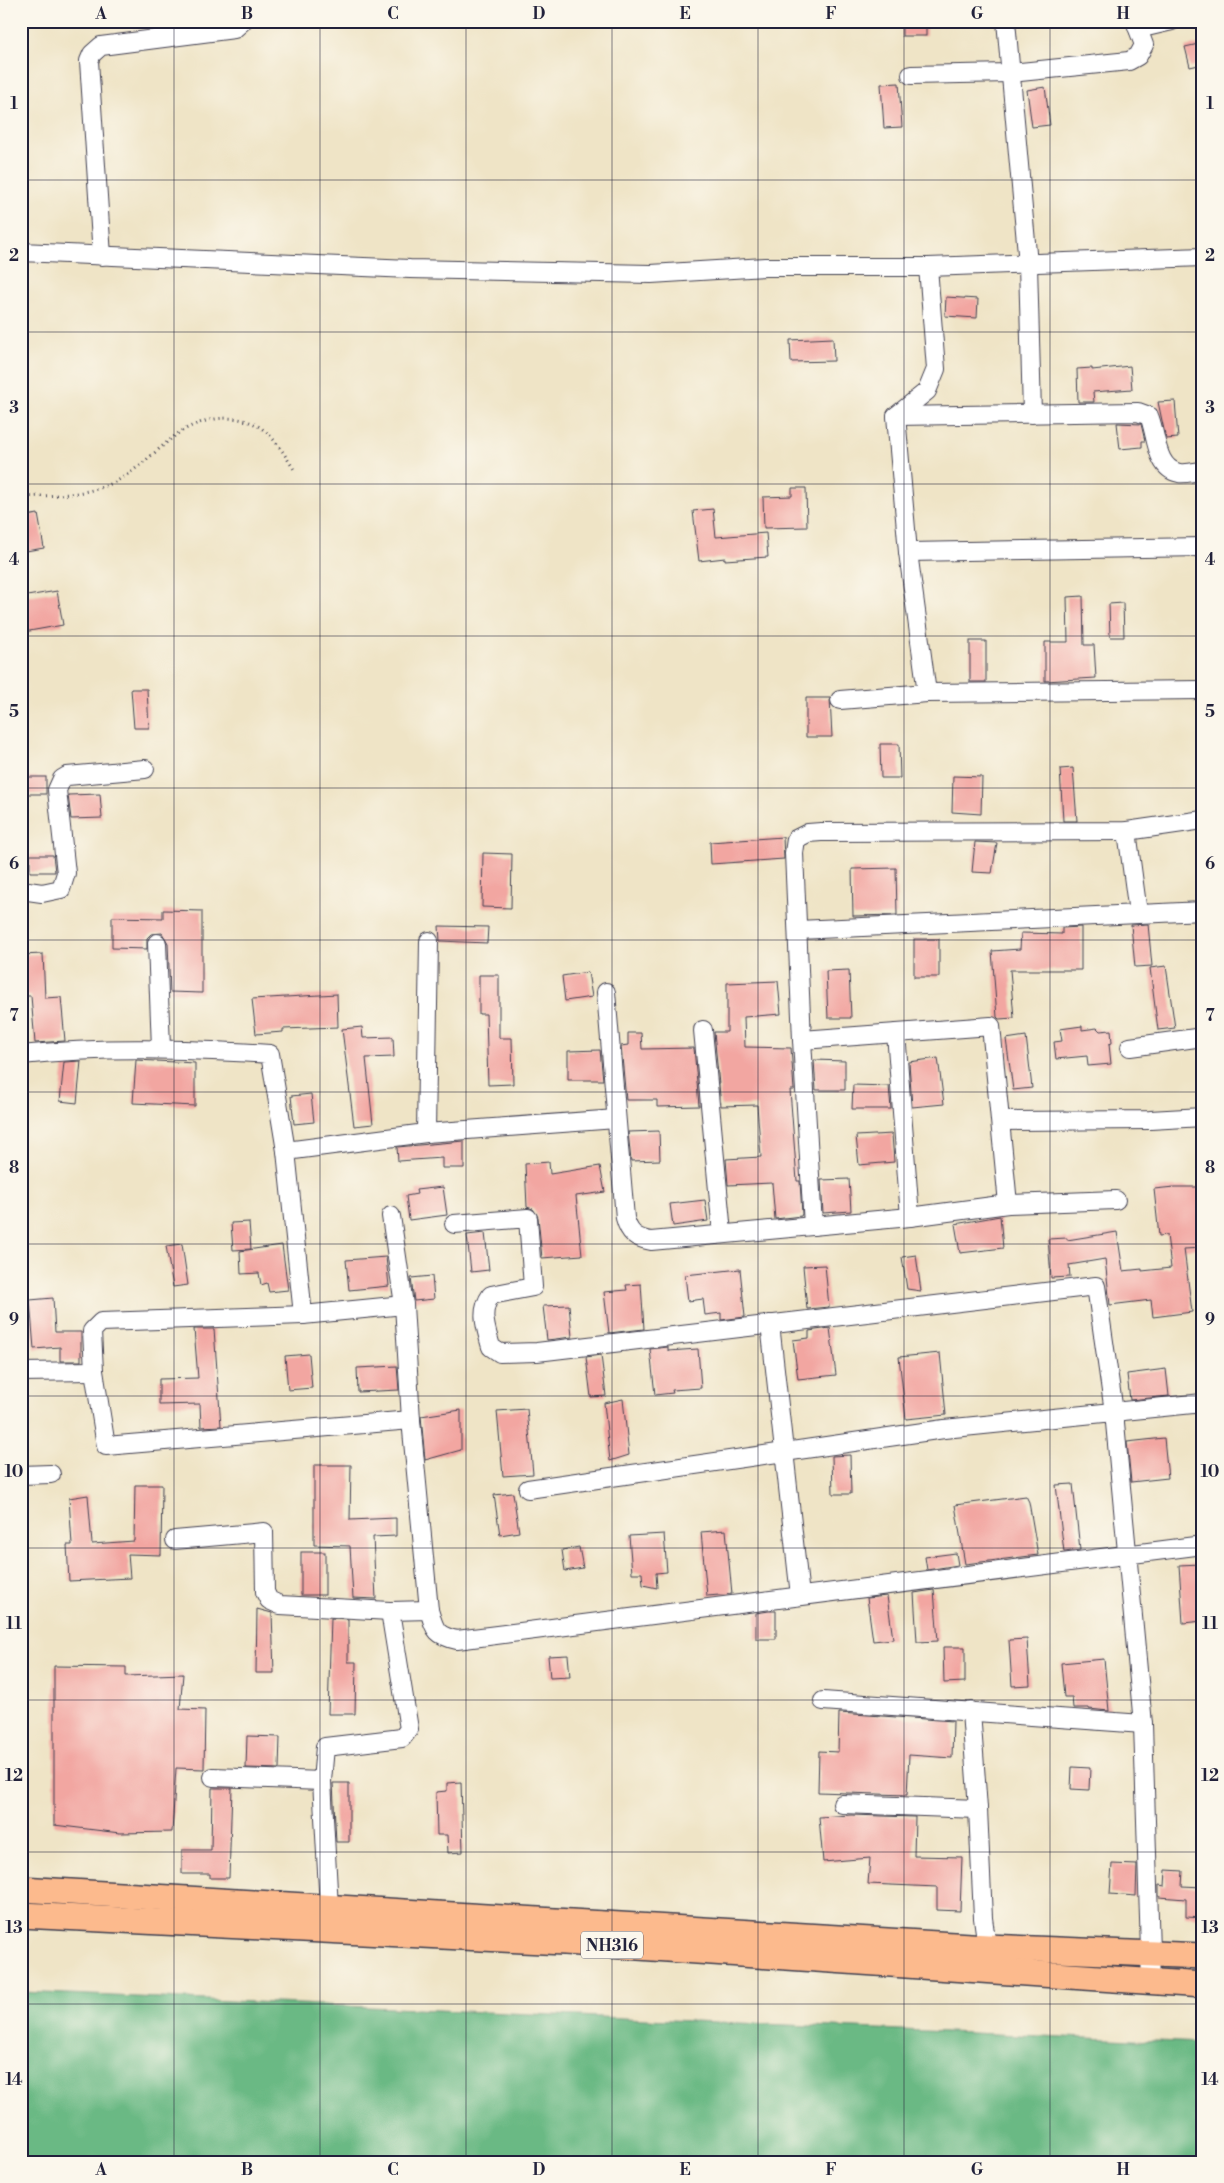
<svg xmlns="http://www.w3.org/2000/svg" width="1224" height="2183" viewBox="0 0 1224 2183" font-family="'Libre Bodoni',serif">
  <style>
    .forest { fill: #6bb984; stroke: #466e60 }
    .building { fill: #f2a6a1 }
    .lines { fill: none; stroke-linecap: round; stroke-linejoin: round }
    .minor-casing { stroke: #413f50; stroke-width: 20 }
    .highway-casing { stroke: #413f50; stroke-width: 28 }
    .path { stroke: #413f50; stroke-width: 3; stroke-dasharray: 1 4; stroke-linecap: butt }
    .minor { stroke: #fff; stroke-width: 18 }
    .highway { stroke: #fcba8d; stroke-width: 25 }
    .grid { fill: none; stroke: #22223b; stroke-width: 1; stroke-opacity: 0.55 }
    .labels { text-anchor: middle; stroke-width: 4; stroke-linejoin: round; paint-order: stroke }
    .shield { fill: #fbf7ec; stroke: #636270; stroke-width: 1 }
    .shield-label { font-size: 16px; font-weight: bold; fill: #22223b }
    .neatline { fill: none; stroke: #22223b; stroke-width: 2 }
    .grid-label { font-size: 16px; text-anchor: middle; font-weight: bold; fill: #22223b }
  </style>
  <rect width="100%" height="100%" fill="#fbf7ec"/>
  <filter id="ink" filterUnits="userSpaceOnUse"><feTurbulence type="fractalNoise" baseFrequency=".02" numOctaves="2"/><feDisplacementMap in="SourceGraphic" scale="10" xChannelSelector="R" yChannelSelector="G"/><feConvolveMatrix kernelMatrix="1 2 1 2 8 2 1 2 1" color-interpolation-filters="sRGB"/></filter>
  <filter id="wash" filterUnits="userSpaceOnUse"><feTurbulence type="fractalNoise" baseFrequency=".0096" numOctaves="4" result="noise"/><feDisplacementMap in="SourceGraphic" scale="20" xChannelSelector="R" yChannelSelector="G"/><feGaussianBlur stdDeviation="1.12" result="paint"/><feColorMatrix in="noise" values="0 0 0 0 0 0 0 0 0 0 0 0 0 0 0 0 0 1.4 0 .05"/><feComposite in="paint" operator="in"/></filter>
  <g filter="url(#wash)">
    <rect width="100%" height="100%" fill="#efe4c6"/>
    <path class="forest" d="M21,1992L1203,2043V2162H21Z"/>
    <g id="blocks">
      <g class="building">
        <rect x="902" y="21" width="24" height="15"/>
        <path d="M1203,43V64L1190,67L1185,47Z"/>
        <path d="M899,83L902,127L884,128L881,84Z"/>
        <path d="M1045,87L1050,125L1032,127L1027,90Z"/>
        <path d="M946,297L978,299L977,318L945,316Z"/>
        <path d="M833,338L834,361L791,362L790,340Z"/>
        <path d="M1130,366L1132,389L1093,392L1094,402H1078L1077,369L1092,368V370Z"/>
        <path d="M1175,401L1178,438L1166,439L1158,402Z"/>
        <path d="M1117,423L1141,424L1145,441H1142V447L1120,449Z"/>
        <path d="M792,488H806L807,527L764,528L763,497L792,496Z"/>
        <path d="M713,509L716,537L766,533L768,557L725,560V558L699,561L693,511Z"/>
        <path d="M38,514L44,548L26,551L21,517Z"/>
        <path d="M57,591L63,625L24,632L21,615V597Z"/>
        <path d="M1083,596L1084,645H1094L1096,678L1045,681V642H1068L1067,597Z"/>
        <path d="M1123,603L1124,637H1110L1109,604Z"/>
        <rect x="970" y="641" width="16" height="41"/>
        <path d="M131,689H147L149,728H134Z"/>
        <path d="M806,698H830L832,737H806Z"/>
        <path d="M880,744H899L900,778H881Z"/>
        <path d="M1073,768L1077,821H1063L1060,769Z"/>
        <path d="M953,776L982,777L981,814L952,812Z"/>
        <rect x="21" y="777" width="25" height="17"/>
        <path d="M100,794L102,818L71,819L68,795Z"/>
        <path d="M783,837L784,859L711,864L710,842Z"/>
        <path d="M975,842L997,843L992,873L972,872Z"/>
        <path d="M483,853L512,854L511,908L482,907Z"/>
        <path d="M30,855H53L55,872H30Z"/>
        <path d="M896,868L897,915L853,916L852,869Z"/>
        <path d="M163,910L202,911V993L170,992L168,943L162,933L151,934L147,938V949L112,948V917L163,918Z"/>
        <path d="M1148,924L1152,966L1135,967L1131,925Z"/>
        <path d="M439,926L488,927L487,943L440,941Z"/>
        <path d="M1081,927V970H1010L1014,1018L999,1019L997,1017L992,951L1020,949L1021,933L1062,934V928Z"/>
        <rect x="914" y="939" width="25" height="38"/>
        <path d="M43,954L45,998L61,997L65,1041L35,1043L31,996H21V955Z"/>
        <path d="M1166,966L1175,1028L1158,1030L1150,968Z"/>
        <path d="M849,970L851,1018H828L826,971Z"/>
        <path d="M588,972L592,997L565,1001L562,976Z"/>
        <path d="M479,975H499V1038H512L513,1084L488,1085L486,1014H479Z"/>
        <path d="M778,981L781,1014L744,1017L745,1047L791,1048L794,1090H790L797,1181H800L802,1214L801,1216L775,1219L772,1183L728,1185L726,1159L761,1157L757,1105L721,1106L714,1032H727V983Z"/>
        <path d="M337,994L338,1027L283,1029V1032L256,1034L252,999Z"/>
        <path d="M1082,1026V1030L1097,1028L1100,1031L1111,1030L1112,1043L1109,1044L1111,1064L1088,1066L1087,1056L1056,1059L1054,1042L1062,1041L1060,1029Z"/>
        <path d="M362,1027L363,1038L393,1037L394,1057L366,1058L373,1124L354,1126L342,1029Z"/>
        <path d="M628,1033H641L642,1049L694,1048L699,1106L657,1107V1100H626L621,1046L628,1045Z"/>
        <path d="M1026,1036L1032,1088L1013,1090L1006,1039Z"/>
        <path d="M600,1050L603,1080H568V1051Z"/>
        <path d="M938,1058L944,1104L912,1107L909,1062Z"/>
        <path d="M136,1060L195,1063V1106L133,1103Z"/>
        <path d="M814,1060L845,1061V1090H816Z"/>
        <path d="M81,1061L77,1103L60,1101L64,1062Z"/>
        <path d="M853,1085L889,1086L891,1109H852Z"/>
        <path d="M311,1094L314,1122L294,1124L291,1096Z"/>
        <path d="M659,1131L660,1160L631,1161L628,1132Z"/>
        <path d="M892,1134L894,1162L859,1165L856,1136Z"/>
        <path d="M464,1141V1168H442V1158L398,1161L397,1147Z"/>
        <path d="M549,1162L550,1174L600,1166L605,1192L576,1196L582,1255L542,1258L538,1217L533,1209L527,1207L525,1164Z"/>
        <path d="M849,1179L851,1211L823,1213L821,1180Z"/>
        <path d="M443,1187L447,1215L409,1220L406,1196L417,1194L416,1190Z"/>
        <path d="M1174,1187H1203V1248L1184,1249L1192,1312L1153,1317L1151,1300L1110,1305L1105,1259L1069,1265L1070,1277L1051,1278L1048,1239L1067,1238V1240L1117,1232L1123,1271L1142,1269V1271L1171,1268L1167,1235L1159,1236L1154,1189Z"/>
        <path d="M705,1200L708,1221L673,1226L670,1204Z"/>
        <path d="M1000,1216L1003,1248L960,1253L955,1224Z"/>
        <path d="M249,1222L251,1249L233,1250L231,1223Z"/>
        <path d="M485,1233L489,1270L471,1272L467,1235Z"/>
        <path d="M182,1244L188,1285L173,1287L166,1246Z"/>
        <path d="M282,1245L288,1290L269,1292L267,1283L261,1285L259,1273L241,1274L240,1251Z"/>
        <path d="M916,1255L921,1291L907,1289L902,1257Z"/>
        <path d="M386,1257L389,1286L349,1290L346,1260Z"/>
        <path d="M825,1265L829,1307L807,1309L803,1266Z"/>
        <path d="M740,1269L745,1317L721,1320V1313L705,1315L703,1299L688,1301L685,1275Z"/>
        <path d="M432,1276L434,1299L414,1301L411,1278Z"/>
        <path d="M641,1284L644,1329L609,1333L604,1292L627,1290L626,1285Z"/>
        <path d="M53,1298L55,1332H81V1361H60V1347L34,1349L30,1300Z"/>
        <path d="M569,1305L572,1337L547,1340L543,1306Z"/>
        <path d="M830,1328L836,1375L798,1379L793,1340L809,1338V1331Z"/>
        <path d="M194,1329H214L221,1426L201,1427L200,1404L159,1405V1379L198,1378Z"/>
        <path d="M668,1347V1351L698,1349L701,1388L672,1390L673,1393L655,1395L650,1349Z"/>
        <path d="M940,1353L946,1415L906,1419L899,1357Z"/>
        <path d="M309,1354L312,1388L288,1390L285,1356Z"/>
        <path d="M601,1355L606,1396L591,1397L586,1357Z"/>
        <path d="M397,1366L399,1390L358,1392L357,1368Z"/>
        <path d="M1166,1369L1169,1396L1130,1400L1127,1374Z"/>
        <path d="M623,1399L629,1455L610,1461L604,1403Z"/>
        <path d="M527,1409L533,1474L503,1476L497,1411Z"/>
        <path d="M461,1410V1450L425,1460L421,1416Z"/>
        <path d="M1164,1438L1168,1478L1131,1482L1127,1442Z"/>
        <path d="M850,1455L851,1494H833L832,1456Z"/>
        <path d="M314,1465H351L350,1520L396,1518V1536L373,1537L376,1599L353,1598L350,1546L314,1545Z"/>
        <path d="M1073,1484L1080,1550L1064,1552L1056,1485Z"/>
        <path d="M135,1485H162L161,1555L128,1554L130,1578L69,1581L67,1545H72L69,1498L88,1495L92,1544L134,1541Z"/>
        <path d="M513,1493L519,1532L500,1535L494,1495Z"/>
        <path d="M1026,1496L1029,1502L1038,1555L965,1564L955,1505Z"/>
        <path d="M726,1530L732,1594L707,1596L701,1532Z"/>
        <path d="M664,1534L667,1572L656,1573L657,1588L643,1585L642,1573H632L629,1536Z"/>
        <path d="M579,1547L583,1568L565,1571L562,1550Z"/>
        <rect x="301" y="1552" width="24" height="43"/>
        <path d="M956,1553L958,1565L927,1570L925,1557Z"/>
        <path d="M1201,1564L1203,1621L1183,1623L1179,1565Z"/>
        <path d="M934,1590L938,1641L917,1642L914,1593Z"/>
        <path d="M887,1596L893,1639L873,1641L867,1598Z"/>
        <path d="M257,1609L272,1613L274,1673H256Z"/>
        <path d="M769,1611H776V1639H756V1613Z"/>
        <path d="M331,1618L348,1619V1662H356L355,1714H328Z"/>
        <path d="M1027,1639L1030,1685L1012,1686L1009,1640Z"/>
        <path d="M943,1647H965V1682L944,1683Z"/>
        <path d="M568,1655L570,1677L550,1678L548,1656Z"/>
        <path d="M1104,1659L1109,1711L1089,1709V1708H1073L1072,1697H1064L1061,1663Z"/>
        <path d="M54,1666L126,1667V1676L183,1674L180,1709L205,1710L204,1769L176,1768L172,1832L120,1833L54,1825Z"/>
        <path d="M839,1713L953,1721L952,1758L909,1755L907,1795L818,1792L819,1751L838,1752Z"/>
        <path d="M247,1736L280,1737L279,1769L246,1768Z"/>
        <path d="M1072,1767L1090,1768L1089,1790L1071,1789Z"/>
        <path d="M461,1782L463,1852L448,1853L447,1835H437L436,1792L447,1791V1783Z"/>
        <path d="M333,1783H349V1842H336Z"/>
        <path d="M212,1788H232L229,1878H210V1874H182V1850H211Z"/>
        <path d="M851,1815L915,1817L914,1856L962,1857L960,1911L937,1910V1887L868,1884L870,1858L823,1862L819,1817Z"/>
        <path d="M1112,1864L1137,1865L1136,1896L1110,1894Z"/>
        <path d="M1166,1870L1183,1871L1182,1886L1203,1887V1918L1186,1917V1899L1159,1897V1885L1165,1886Z"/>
      </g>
    </g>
  </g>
  <g filter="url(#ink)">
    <use href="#blocks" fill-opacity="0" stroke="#413f50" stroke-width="1"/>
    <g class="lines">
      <defs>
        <g id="minor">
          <path d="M1006,21L1028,264L1032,414"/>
          <path d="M1138,29L1172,21"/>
          <path d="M911,75L1010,73L1129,61L1138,56L1144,45L1135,21"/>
          <path d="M21,252L410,269L651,274L765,267H928L1203,257"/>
          <path d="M102,256L89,61L92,54L101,46L234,29L243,21"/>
          <path d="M928,267L936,369L927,391L896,416L908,552L927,693L1203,690"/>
          <path d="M896,416L1138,412L1149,416C1157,434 1155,468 1179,473C1186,474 1196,471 1203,471"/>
          <path d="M908,552L1203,547"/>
          <path d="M840,700L927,693"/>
          <path d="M1127,831L1138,913"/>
          <path d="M21,890L42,893L61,889L66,873L57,790L62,779L67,776L145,769"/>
          <path d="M798,930L1203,911"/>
          <path d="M157,943L161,1048"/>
          <path d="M606,992L625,1218C629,1233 635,1238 651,1241L910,1217L1008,1204L1116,1200"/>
          <path d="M703,1030L722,1233"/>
          <path d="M896,1033L910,1217"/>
          <path d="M802,1040L991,1026L1008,1204"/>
          <path d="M1130,1047L1203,1037"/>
          <path d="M21,1055C107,1046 185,1049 270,1054L286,1151"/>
          <path d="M1001,1121L1150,1120L1203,1117"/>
          <path d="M426,1133L429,941"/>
          <path d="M391,1216L404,1305L411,1420L429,1610"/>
          <path d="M454,1224L528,1218L533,1287L491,1295C479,1312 486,1328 491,1347L500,1353L537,1352L1096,1286L1114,1412L1143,1724L1151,1983"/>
          <path d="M813,1226L802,1040L794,853L796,839L808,833L821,832L1127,831L1203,820"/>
          <path d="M404,1305L303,1315L101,1322L92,1331L94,1371L106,1446L411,1420"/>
          <path d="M303,1315L286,1151L426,1133L616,1119"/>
          <path d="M770,1324L800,1596"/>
          <path d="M21,1372L94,1371"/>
          <path d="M21,1475L51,1474"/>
          <path d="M528,1489L944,1429L1203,1403"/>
          <path d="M175,1540L264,1532L265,1592L269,1600L280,1605L390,1611L429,1610C435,1630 435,1635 457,1640L1203,1545"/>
          <path d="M823,1701L1143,1724"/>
          <path d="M971,1711L978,1809L983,1918L987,1947"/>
          <path d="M213,1777L322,1781"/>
          <path d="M842,1804L978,1809"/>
          <path d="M329,1908L322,1781L325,1747L402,1738L409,1729L390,1611"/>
        </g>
        <g id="highway">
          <path d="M21,1889L987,1947L1203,1956"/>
          <path d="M21,1915L564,1942L1203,1985"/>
        </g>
      </defs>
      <use href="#minor" class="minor-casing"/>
      <use href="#highway" class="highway-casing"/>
      <path class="path" d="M21,497C54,495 93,496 122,478C141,466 158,449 176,435C201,417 240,410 265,431C278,442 286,457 295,471"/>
      <use href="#minor" class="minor"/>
      <use href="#highway" class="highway"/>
    </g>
  </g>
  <path class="grid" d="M174,21V2162M320,21V2162M466,21V2162M612,21V2162M758,21V2162M904,21V2162M1050,21V2162M21,180H1203M21,332H1203M21,484H1203M21,636H1203M21,788H1203M21,940H1203M21,1092H1203M21,1244H1203M21,1396H1203M21,1548H1203M21,1700H1203M21,1852H1203M21,2004H1203"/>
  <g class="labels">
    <rect class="shield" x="581" y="1931.5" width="62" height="27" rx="4"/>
    <g class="shield-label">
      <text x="612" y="1951">NH316</text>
    </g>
  </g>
  <rect width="1224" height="2183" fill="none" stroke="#fbf7ec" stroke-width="55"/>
  <rect x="28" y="28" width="1168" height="2128" class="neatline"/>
  <g class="grid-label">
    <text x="101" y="19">A</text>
    <text x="247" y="19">B</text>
    <text x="393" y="19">C</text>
    <text x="539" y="19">D</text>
    <text x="685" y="19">E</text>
    <text x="831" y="19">F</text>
    <text x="977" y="19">G</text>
    <text x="1123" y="19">H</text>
    <text x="14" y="109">1</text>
    <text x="1210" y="109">1</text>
    <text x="14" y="261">2</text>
    <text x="1210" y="261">2</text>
    <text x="14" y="413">3</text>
    <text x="1210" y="413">3</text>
    <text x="14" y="565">4</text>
    <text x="1210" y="565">4</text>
    <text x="14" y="717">5</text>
    <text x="1210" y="717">5</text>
    <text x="14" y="869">6</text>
    <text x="1210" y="869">6</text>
    <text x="14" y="1021">7</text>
    <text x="1210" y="1021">7</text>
    <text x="14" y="1173">8</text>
    <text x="1210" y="1173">8</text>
    <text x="14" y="1325">9</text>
    <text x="1210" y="1325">9</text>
    <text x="14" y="1477">10</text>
    <text x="1210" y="1477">10</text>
    <text x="14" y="1629">11</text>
    <text x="1210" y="1629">11</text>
    <text x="14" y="1781">12</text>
    <text x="1210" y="1781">12</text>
    <text x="14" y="1933">13</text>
    <text x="1210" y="1933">13</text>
    <text x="14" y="2085">14</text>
    <text x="1210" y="2085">14</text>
    <text x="101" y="2175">A</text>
    <text x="247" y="2175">B</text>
    <text x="393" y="2175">C</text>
    <text x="539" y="2175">D</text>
    <text x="685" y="2175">E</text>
    <text x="831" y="2175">F</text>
    <text x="977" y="2175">G</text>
    <text x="1123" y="2175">H</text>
  </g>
</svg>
